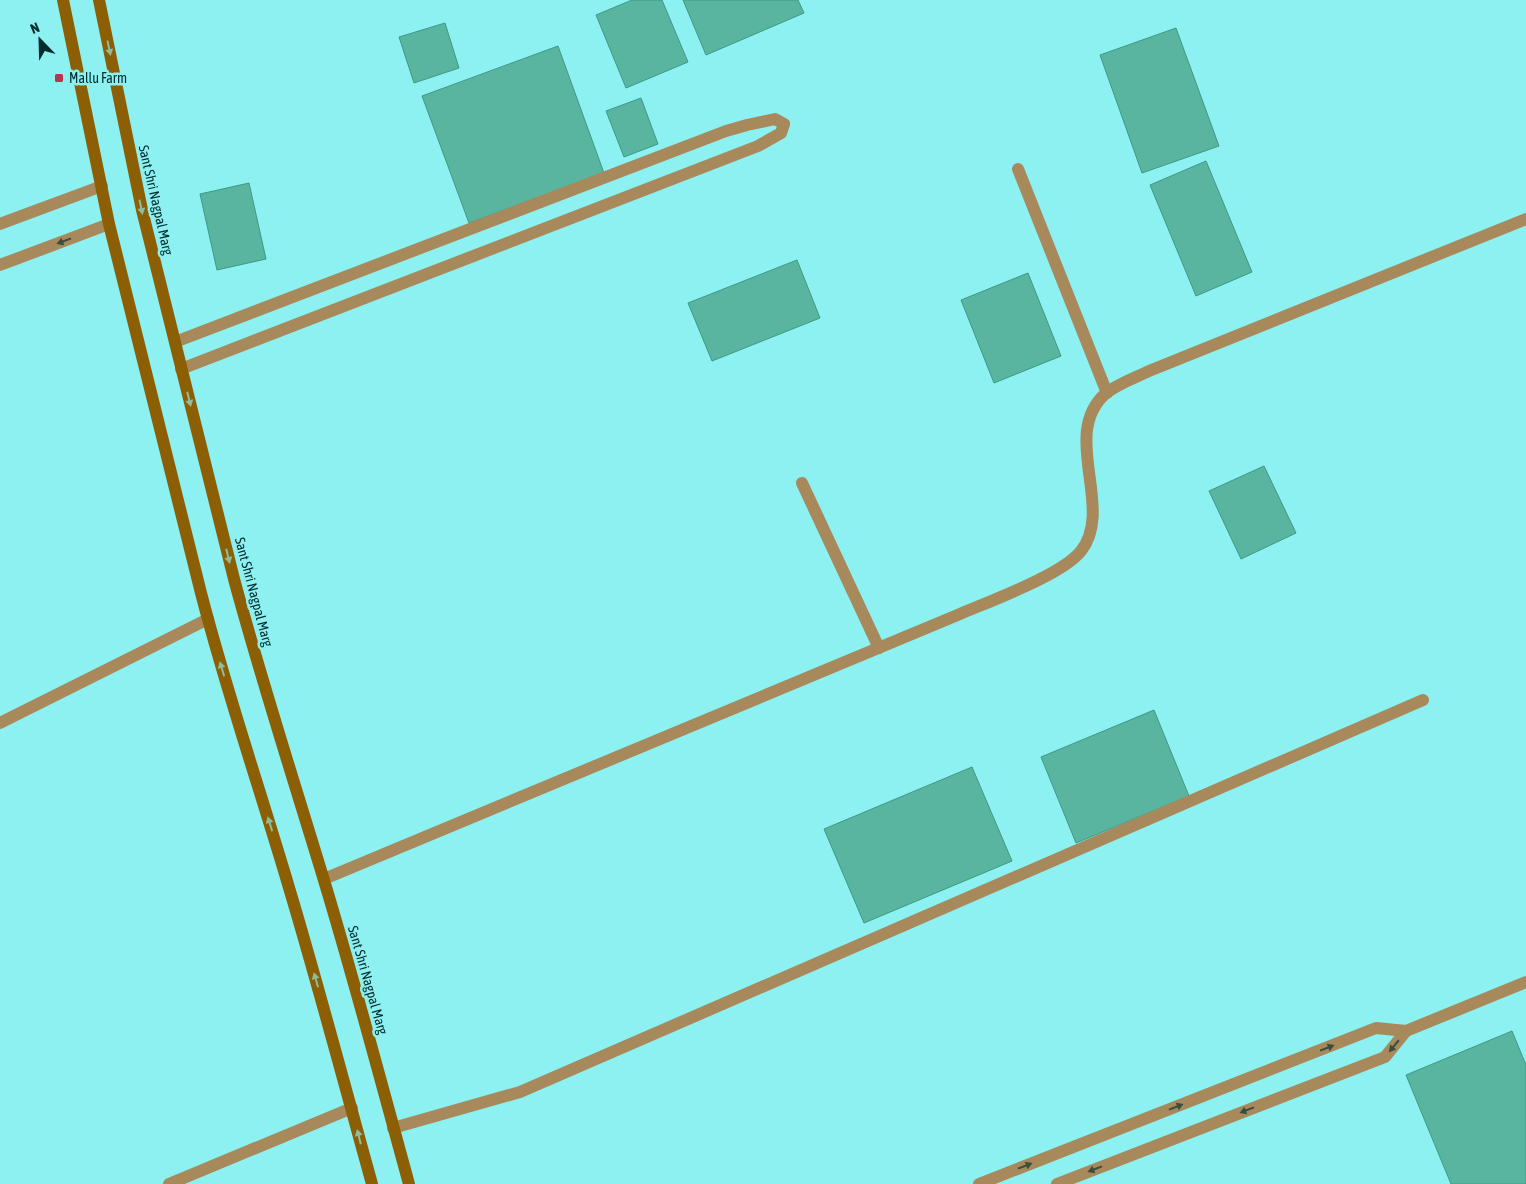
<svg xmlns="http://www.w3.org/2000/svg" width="1526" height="1184" viewBox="0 0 1526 1184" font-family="'Asap Condensed',sans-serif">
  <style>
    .building { fill: #5ab5a0; stroke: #3c9a85 }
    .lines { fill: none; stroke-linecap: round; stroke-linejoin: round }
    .lane { stroke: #a8895c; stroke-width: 12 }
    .street { stroke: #a8895c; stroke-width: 12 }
    .secondary { stroke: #8c5f04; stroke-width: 12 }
    .oneway { fill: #8dbd9e }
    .oneway2 { fill: #3b4d3d }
    .poi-dot { fill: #c1304a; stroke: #8df0f1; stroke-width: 2 }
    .labels { text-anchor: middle; stroke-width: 5; stroke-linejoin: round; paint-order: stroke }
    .poi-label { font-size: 14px; fill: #002c2c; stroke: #8df0f1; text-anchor: start }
    .street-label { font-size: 14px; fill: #002c2c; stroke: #8df0f1 }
  </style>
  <rect width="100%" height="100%" fill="#8df0f1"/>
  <g class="building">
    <path d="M632,0H662L688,62L626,88L596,15Z"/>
    <path d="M683,0H798L804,13L706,55Z"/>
    <path d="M445,23L459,68L414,83L399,37Z"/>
    <path d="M1176,28L1219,146L1142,173L1100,55Z"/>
    <path d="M558,46L604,173L469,223L422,96Z"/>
    <path d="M641,98L658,144L624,157L606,111Z"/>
    <path d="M1206,161L1252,272L1196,296L1150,185Z"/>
    <path d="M249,183L266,259L217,270L200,194Z"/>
    <path d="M797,260L820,318L712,361L688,303Z"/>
    <path d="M1028,273L1061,356L994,383L961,300Z"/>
    <path d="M1264,466L1296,533L1241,559L1209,491Z"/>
    <path d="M1154,710L1189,796L1076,843L1041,757Z"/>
    <path d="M972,767L1012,861L864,923L824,829Z"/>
    <path d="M1512,1031L1526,1065V1184H1451L1406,1075Z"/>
  </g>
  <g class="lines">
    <g class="lane">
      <path d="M0,224L102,186"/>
      <path d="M0,265L109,224"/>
      <path d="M1406,1031L1526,982"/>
      <path d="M979,1184L1376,1028L1406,1031L1385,1057L1057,1184"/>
    </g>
    <g class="street">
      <path d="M1018,169L1107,393"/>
      <path d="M175,342L726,131L747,125L775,119L784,124L781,133L758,146L181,369"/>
      <path d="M802,483L879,648"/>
      <path d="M0,723L208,619"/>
      <path d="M324,879L960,614C990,601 1062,575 1081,551C1115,508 1060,435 1105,394C1117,384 1135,378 1149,371L1526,219"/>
      <path d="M393,1128L520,1092L1423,700"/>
      <path d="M169,1184L352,1108"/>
    </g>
    <g class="secondary">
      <path d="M63,0L109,224L201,593C227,694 261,792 290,891C319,988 345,1087 372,1184"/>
      <path d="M99,0L142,210L234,579C261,679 293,778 323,877C354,979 381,1082 409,1184"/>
    </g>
  </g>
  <defs><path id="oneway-solid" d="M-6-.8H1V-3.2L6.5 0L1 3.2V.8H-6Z" transform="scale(1.25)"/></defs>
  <g class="oneway">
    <use href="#oneway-solid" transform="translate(109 48) rotate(78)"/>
    <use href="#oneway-solid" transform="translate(141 207) rotate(78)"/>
    <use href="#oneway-solid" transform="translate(189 399) rotate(76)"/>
    <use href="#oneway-solid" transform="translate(228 556) rotate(76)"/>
    <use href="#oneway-solid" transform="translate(222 669) rotate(-107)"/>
    <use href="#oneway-solid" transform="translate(270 824) rotate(-107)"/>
    <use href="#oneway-solid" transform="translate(316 980) rotate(-106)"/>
    <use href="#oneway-solid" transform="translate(359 1137) rotate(-104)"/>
  </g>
  <g class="oneway2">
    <use href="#oneway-solid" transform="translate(64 241) rotate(159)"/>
    <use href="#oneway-solid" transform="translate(1394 1046) rotate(130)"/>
    <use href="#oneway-solid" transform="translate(1327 1048) rotate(-21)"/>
    <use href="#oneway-solid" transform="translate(1176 1107) rotate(-21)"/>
    <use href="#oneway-solid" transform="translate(1247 1110) rotate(159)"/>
    <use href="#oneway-solid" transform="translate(1025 1166) rotate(-21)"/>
    <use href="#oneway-solid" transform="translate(1095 1169) rotate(159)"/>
  </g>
  <rect class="poi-dot" x="54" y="73" width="10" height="10" rx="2.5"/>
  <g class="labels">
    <g class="poi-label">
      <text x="69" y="83">Mallu Farm</text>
    </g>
    <g class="street-label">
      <text transform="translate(156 200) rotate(77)" y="5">Sant Shri Nagpal Marg</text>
      <text transform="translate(254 592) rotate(75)" y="5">Sant Shri Nagpal Marg</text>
      <text transform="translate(368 980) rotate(74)" y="5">Sant Shri Nagpal Marg</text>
    </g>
  </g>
  <g transform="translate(40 40) rotate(337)" stroke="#8df0f1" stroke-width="4" paint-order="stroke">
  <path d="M0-4L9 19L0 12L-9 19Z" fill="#002c2c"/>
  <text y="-8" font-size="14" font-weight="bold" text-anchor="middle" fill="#002c2c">N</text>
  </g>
</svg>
